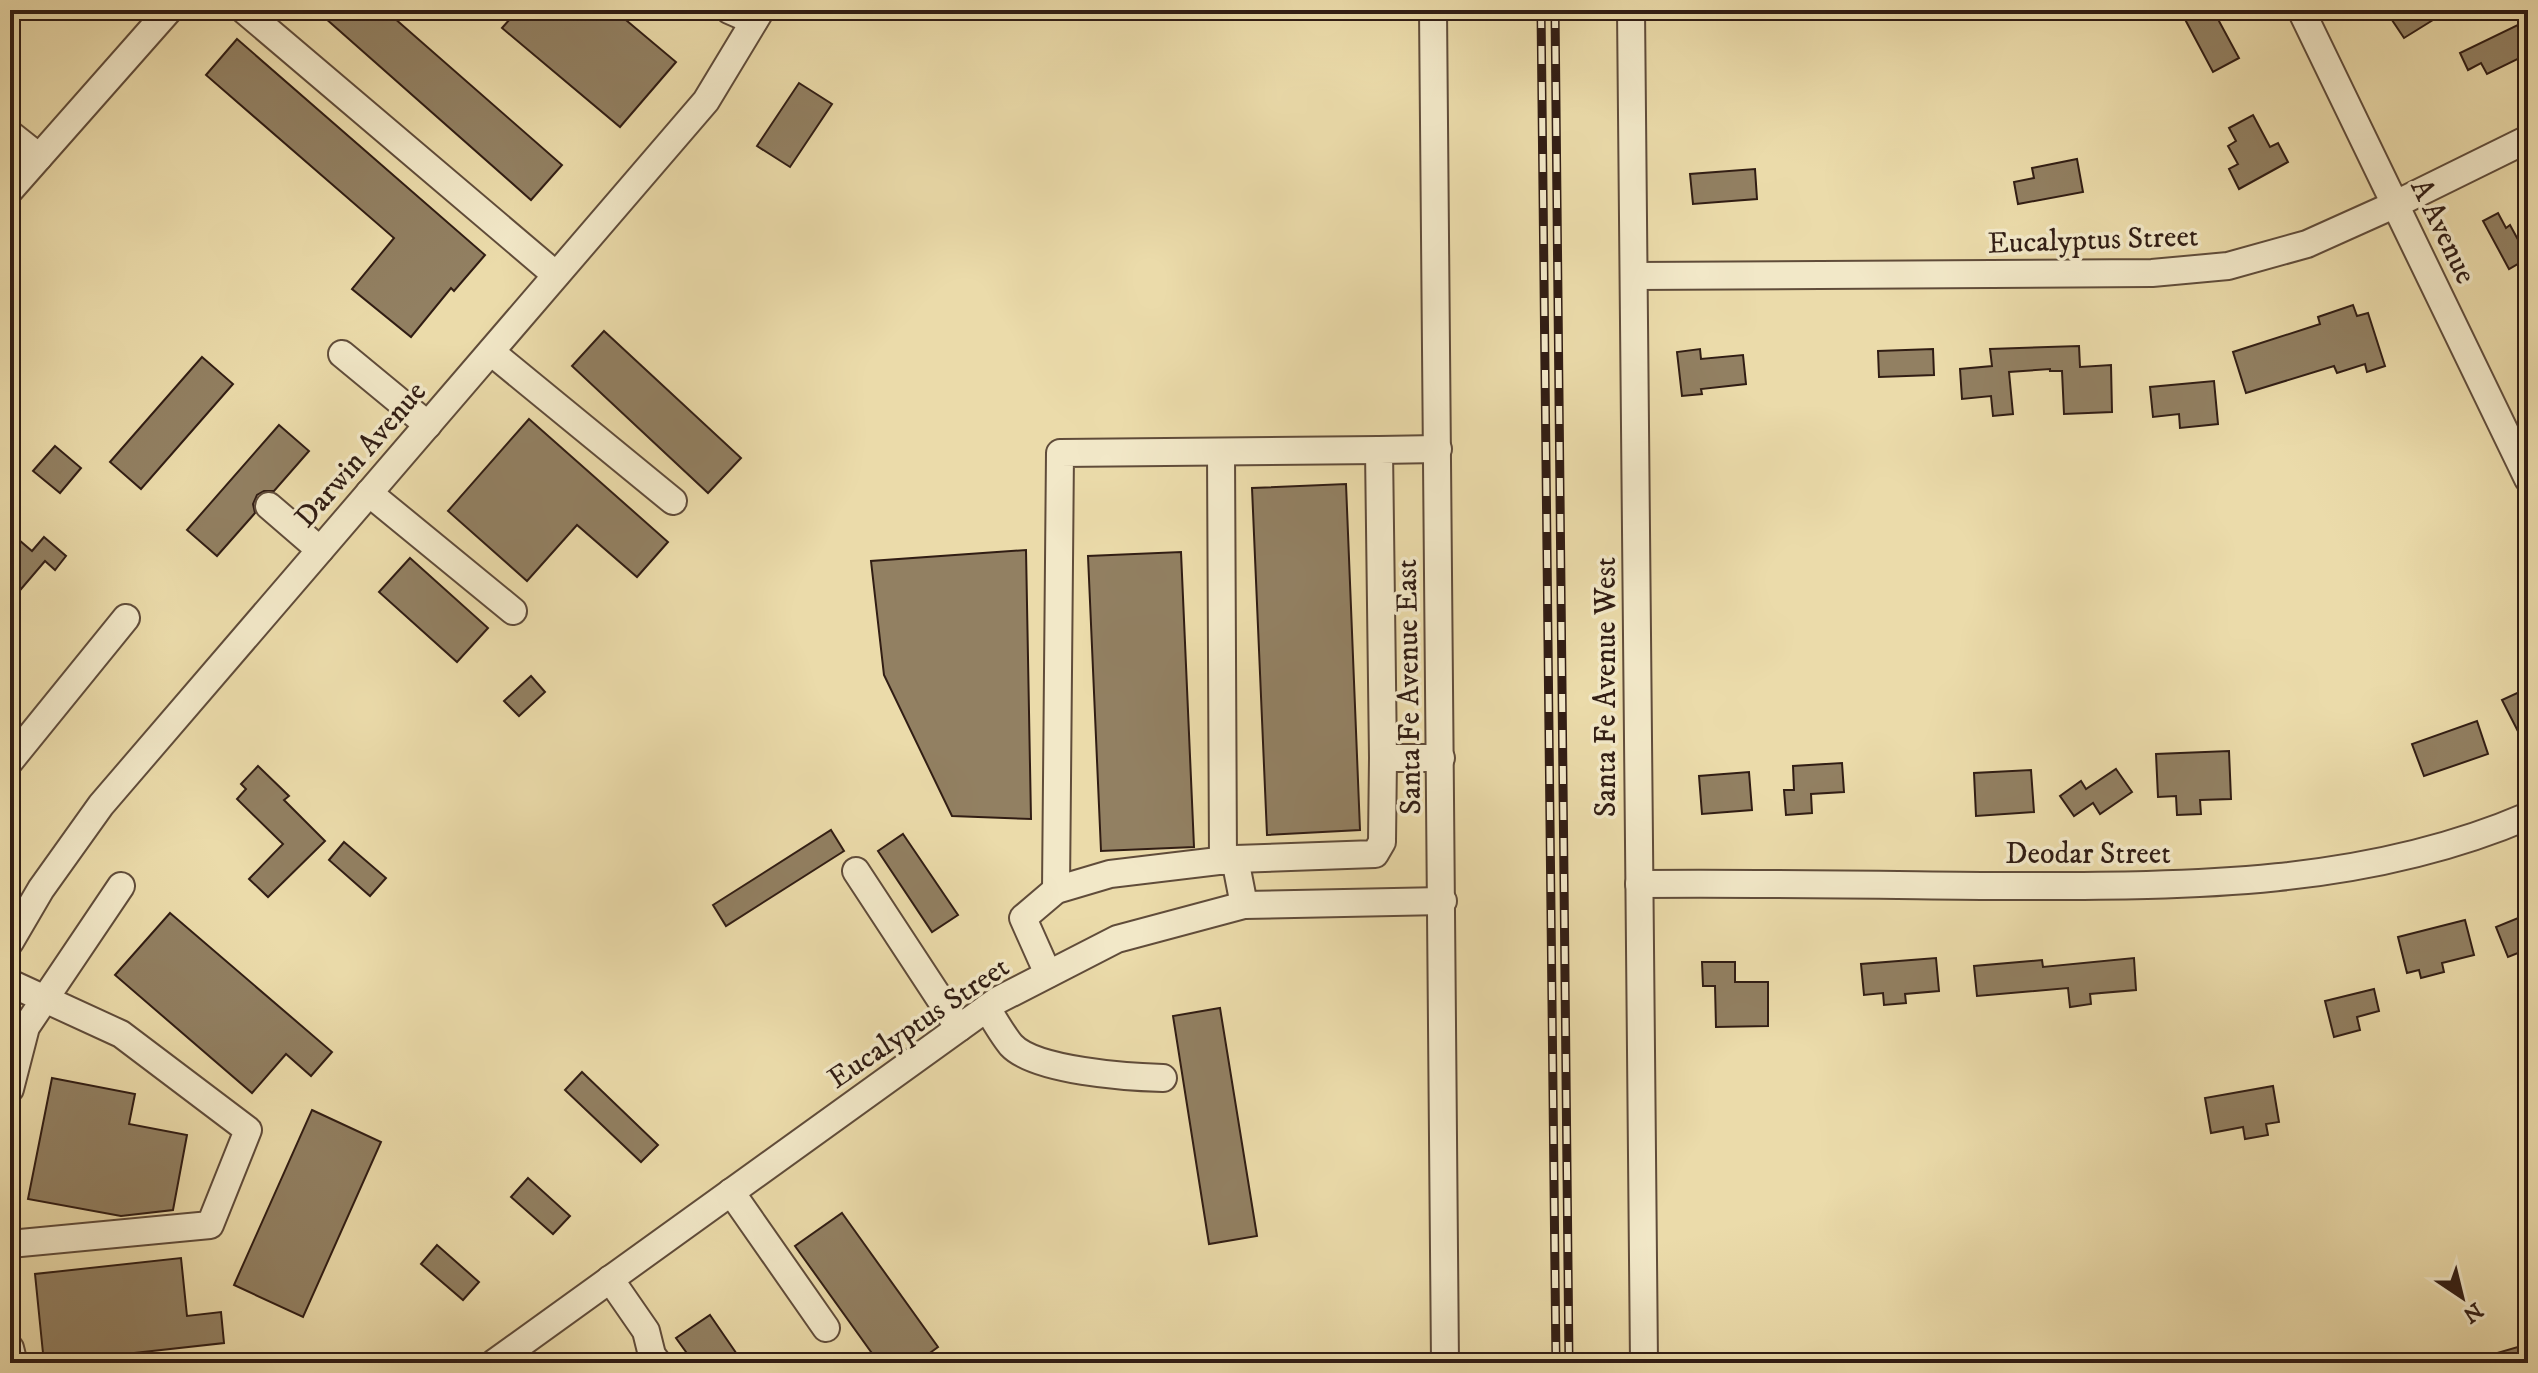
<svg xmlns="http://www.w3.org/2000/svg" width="2538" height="1373" viewBox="0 0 2538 1373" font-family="'IM FELL DW Pica',serif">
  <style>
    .building { fill: #928062; stroke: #311d14; stroke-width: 2 }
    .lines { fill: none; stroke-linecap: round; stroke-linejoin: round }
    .minor-casing { stroke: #604c3a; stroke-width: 30 }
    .minor { stroke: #f2e8c8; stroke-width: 26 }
    .rail-casing { stroke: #311d14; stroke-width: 9 }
    .rail { stroke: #f2e8c8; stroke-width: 6; stroke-dasharray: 18; stroke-linecap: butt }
    .labels { text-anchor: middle; stroke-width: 7; stroke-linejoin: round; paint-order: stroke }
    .street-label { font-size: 30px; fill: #311d14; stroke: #f2e8c8 }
  </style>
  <rect width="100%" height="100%" fill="#ebdbaa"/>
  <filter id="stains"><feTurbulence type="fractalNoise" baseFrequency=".0025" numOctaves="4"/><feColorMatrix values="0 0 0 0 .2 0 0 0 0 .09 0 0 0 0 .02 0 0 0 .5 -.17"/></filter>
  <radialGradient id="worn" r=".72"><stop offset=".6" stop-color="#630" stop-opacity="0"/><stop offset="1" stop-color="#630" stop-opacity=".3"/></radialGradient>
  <g class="building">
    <path d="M316,10H385L562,165L531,200Z"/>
    <path d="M518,10H614L676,62L620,127L502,28Z"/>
    <path d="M2180,10H2213L2239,58L2213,72Z"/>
    <path d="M2407,10H2449L2404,38L2392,20Z"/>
    <path d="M2528,20V54L2487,74L2481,63L2468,70L2460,53Z"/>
    <path d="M237,39L485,255L454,291L451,288L411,337L352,289L394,238L206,75Z"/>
    <path d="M799,83L832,104L790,167L757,146Z"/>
    <path d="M2253,115L2270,147L2278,143L2288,162L2239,189L2229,169L2238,164L2228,146L2236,141L2229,128Z"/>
    <path d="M2077,159L2083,192L2018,204L2014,182L2034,178L2032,168Z"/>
    <path d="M1755,169L1757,199L1693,204L1690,174Z"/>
    <path d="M2498,213L2506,228L2510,225L2528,258L2509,269L2483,221Z"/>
    <path d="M2353,305L2357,316L2368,313L2385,366L2367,372L2365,364L2337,373L2334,366L2246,393L2233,352L2320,324L2318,317Z"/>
    <path d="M604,331L741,458L708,493L572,366Z"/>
    <path d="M2079,346L2080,367L2111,365L2112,412L2064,414L2062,371H2050V369L2009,372L2013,414L1993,416L1991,396L1962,399L1960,369L1992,366L1990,349Z"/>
    <path d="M1700,349L1701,359L1743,355L1746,384L1701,389L1702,394L1682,396L1677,352Z"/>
    <path d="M1933,349L1934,375L1879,377L1878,351Z"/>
    <path d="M202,357L233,384L141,489L110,462Z"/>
    <path d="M2214,381L2218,424L2180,428L2179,414L2153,417L2150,387Z"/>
    <path d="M529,419L668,542L637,577L577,525L527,581L448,511Z"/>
    <path d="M279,425L309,451L274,491H264L257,495L253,504L255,513L217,556L187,530Z"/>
    <path d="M55,446L81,468L60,493L33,471Z"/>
    <path d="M1346,484L1360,830L1267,835L1252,488Z"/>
    <path d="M44,537L66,556L55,570L45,561L10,602V551L19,540L32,551Z"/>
    <path d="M1026,550L1031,819L952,816L884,675L871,561Z"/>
    <path d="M1181,552L1194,847L1101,851L1088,556Z"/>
    <path d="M410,558L488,628L457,662L379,592Z"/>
    <path d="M531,676L545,692L519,716L504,701Z"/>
    <path d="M2528,688V751L2502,700Z"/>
    <path d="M2477,721L2488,754L2424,776L2412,744Z"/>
    <path d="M2229,751L2231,799L2200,800L2201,814L2177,815L2176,796L2158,797L2156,754Z"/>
    <path d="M1842,763L1844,792L1811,794L1812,813L1786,815L1784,790H1794L1793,766Z"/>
    <path d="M258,766L289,796L284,800L325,841L268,897L249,879L283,844L237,799L246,789L241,784Z"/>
    <path d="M2116,769L2132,792L2100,814L2093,803L2074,816L2060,796L2081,781L2086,789Z"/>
    <path d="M2031,770L2034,812L1976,816L1974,773Z"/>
    <path d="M1749,772L1752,810L1702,814L1699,776Z"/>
    <path d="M831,830L844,851L726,926L713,905Z"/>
    <path d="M903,834L958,915L932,932L878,851Z"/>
    <path d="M344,842L386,878L370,896L329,860Z"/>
    <path d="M170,913L332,1052L311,1076L286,1054L252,1093L115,975Z"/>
    <path d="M2528,914V949L2508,957L2496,927Z"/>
    <path d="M2465,920L2474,955L2442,963L2444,972L2421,978L2419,970L2407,973L2398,937Z"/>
    <path d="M1936,958L1939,991L1905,994L1906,1003L1884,1005L1883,993L1864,995L1861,964Z"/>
    <path d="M2134,958L2136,990L2090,994L2091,1004L2070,1007L2068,988L1977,996L1974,966L2042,960L2043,967Z"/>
    <path d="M1702,962H1735V982H1768V1026L1716,1027L1715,986H1703Z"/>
    <path d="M2374,989L2379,1011L2357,1017L2360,1030L2334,1037L2325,1001Z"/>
    <path d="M1220,1008L1257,1236L1209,1244L1173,1016Z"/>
    <path d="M582,1072L658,1145L641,1162L565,1090Z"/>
    <path d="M52,1078L135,1094L129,1124L187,1135L173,1210L121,1216L28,1199Z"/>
    <path d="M2273,1086L2279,1122L2266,1124L2268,1135L2245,1139L2243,1127L2211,1133L2205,1098Z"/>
    <path d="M312,1110L381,1142L303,1317L234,1285Z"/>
    <path d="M528,1178L570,1216L553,1234L511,1197Z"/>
    <path d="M842,1213L938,1347L916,1363H879L795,1246Z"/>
    <path d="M437,1245L479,1282L463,1300L421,1264Z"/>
    <path d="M181,1258L187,1316L221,1312L224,1343L44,1363L35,1274Z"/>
    <path d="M710,1315L743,1363H694L676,1338Z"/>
    <path d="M2528,1344V1363H2480V1358Z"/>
  </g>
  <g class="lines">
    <defs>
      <g id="minor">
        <path d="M244,10L556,275"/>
        <path d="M729,10L754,21"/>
        <path d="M1433,10L1445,1363"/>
        <path d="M1631,10L1644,1363"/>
        <path d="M2301,10L2528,479"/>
        <path d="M10,134L39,157"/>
        <path d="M10,190L169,10"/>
        <path d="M1634,276L2152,273L2228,266L2307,244L2396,204L2528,139"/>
        <path d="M491,352L673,501"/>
        <path d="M342,354L428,425"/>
        <path d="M1438,449L1379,450L1383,758H1441"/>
        <path d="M1221,452L1223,861"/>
        <path d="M369,493L513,611"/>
        <path d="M269,506L320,550"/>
        <path d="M10,761L126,618"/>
        <path d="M1235,859L1375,854L1382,842L1383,758"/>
        <path d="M856,871L959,1028"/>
        <path d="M1639,884C1762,883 1886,885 2009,886C2186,886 2363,887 2528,816"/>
        <path d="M1056,890L1060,453L1379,450"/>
        <path d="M10,942L41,889L101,805L706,101L761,10"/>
        <path d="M1048,974L1023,918L1056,890L1110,874L1235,859L1244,905"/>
        <path d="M10,983L121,1034L248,1130L210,1225L10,1244"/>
        <path d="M987,1008C994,1020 1002,1034 1011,1045C1035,1071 1128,1077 1163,1078"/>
        <path d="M10,1089L26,1027L121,886"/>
        <path d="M731,1192L826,1328"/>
        <path d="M610,1279L646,1331L652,1355L658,1363"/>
        <path d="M10,1348L12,1356"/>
        <path d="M494,1363L998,1000L1117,939L1244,905L1443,901"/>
      </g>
    </defs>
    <use href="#minor" class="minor-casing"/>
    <use href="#minor" class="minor"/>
    <defs>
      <g id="rail">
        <path d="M1541,10L1556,1363"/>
        <path d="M1555,10L1569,1363"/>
      </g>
    </defs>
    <use href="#rail" class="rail-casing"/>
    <use href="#rail" class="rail"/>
  </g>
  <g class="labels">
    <g class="street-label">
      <text transform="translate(2444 231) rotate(64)" y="10">A Avenue</text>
      <text transform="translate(2093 239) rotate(-2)" y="10">Eucalyptus Street</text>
      <text transform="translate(360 454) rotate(-49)" y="10">Darwin Avenue</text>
      <text transform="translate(1408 687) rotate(-91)" y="10">Santa Fe Avenue East</text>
      <text transform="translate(1605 687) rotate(-90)" y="10">Santa Fe Avenue West</text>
      <text x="2088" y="863">Deodar Street</text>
      <text transform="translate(918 1022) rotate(-34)" y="10">Eucalyptus Street</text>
    </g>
  </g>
  <rect width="2538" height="1373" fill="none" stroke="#ebdbaa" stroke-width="40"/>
  <rect x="12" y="12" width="2514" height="1349" fill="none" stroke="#311d14" stroke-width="4"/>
  <rect x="20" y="20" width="2498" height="1333" fill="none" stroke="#311d14" stroke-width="2"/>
  <g transform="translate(2462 1297) rotate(145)" stroke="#f2e8c8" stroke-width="6" paint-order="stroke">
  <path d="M0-6L14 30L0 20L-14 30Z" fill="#311d14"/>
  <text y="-12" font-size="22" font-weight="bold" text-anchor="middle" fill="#311d14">N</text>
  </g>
  <rect width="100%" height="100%" filter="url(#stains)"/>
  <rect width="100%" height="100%" fill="url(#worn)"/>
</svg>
